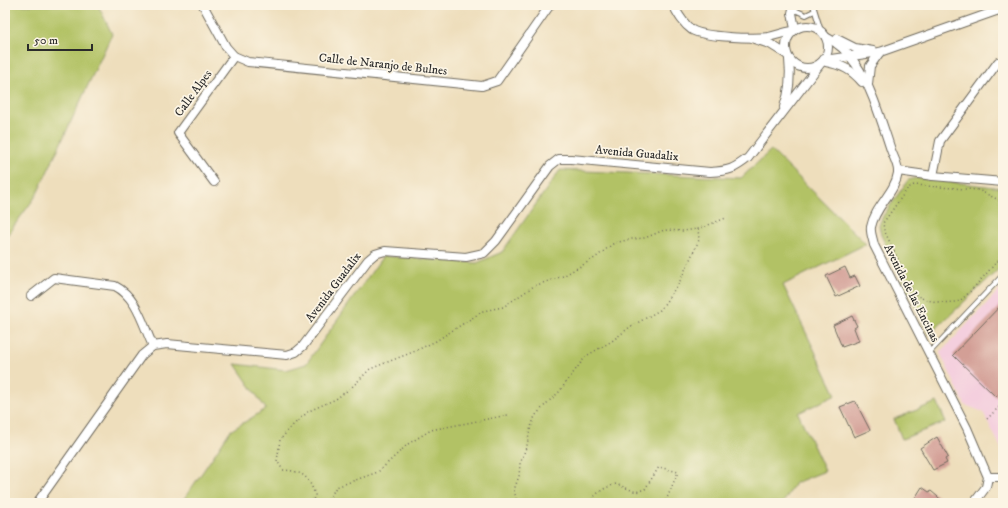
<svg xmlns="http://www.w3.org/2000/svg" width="1008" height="508" viewBox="0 0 1008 508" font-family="'IM FELL DW Pica',serif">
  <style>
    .built { fill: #f4cfde }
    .green { fill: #b2c265; stroke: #6e7648 }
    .building { fill: #d39f96 }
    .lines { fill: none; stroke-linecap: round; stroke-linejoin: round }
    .service-casing { stroke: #6f6a5e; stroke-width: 6 }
    .minor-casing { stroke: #6f6a5e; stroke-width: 10 }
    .path { stroke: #6f6a5e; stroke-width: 1.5; stroke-dasharray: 1 3; stroke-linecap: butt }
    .service { stroke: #fff; stroke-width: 4 }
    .minor { stroke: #fff; stroke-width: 8 }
    .labels { text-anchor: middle; stroke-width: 3.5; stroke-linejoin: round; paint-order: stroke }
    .street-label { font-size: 12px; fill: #2b2b2b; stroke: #fcf5e5 }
  </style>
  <rect width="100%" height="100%" fill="#fcf5e5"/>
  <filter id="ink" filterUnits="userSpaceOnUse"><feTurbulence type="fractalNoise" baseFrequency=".025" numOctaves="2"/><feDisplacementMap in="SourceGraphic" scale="8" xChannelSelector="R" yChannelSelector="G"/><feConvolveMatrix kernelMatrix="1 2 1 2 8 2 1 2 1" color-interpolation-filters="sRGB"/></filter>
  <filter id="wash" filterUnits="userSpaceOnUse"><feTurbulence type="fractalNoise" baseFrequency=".012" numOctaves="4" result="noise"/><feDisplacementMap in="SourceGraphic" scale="16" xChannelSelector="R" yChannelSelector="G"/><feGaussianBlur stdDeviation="0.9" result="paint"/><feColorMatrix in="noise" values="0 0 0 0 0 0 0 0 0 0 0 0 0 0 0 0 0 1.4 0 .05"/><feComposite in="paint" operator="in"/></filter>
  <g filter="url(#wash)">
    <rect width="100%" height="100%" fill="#eedebc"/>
    <path class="built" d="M1003,286V452L983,412L965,405L940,353Z"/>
    <g class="green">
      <path d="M5,5H98L112,34L36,196L5,238Z"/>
      <path d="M771,150L866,244L783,285L836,395L798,413L825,471L795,483L783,503H181L206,467L230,431L266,409L235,364L286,370L306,364L383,256L477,263L502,252L560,170L741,178Z"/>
      <path d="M917,178L1003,188V265L929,335L881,235L879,225L883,216L908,180Z"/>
      <path d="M937,402L946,422L902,439L894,419Z"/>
    </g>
    <g id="blocks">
      <g class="building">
        <path d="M845,267L850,278L855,276L860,286L836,297L826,276Z"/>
        <path d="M1003,303V390L996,397L953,355Z"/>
        <path d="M852,316L857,326L854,328L859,341L842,347L833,325Z"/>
        <path d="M855,401L870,430L854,437L840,407Z"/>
        <path d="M937,437L948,457L945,459L947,463L933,470L920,448Z"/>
        <path d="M922,487L929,492L931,491L945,503H912Z"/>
      </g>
    </g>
  </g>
  <g filter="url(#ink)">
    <use href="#blocks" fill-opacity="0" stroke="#6f6a5e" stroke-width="1"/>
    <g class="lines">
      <defs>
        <g id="service">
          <path d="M813,5L821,31"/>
          <path d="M797,11L806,15L814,11"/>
          <path d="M929,353L1003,275"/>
        </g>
        <g id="minor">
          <path d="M203,5L226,47L234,56L248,62L482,86L497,81L550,5"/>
          <path d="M673,5C678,14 683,24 692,30C704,37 753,39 769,37C777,35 785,32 793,31"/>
          <path d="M794,5L792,13L795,29"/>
          <circle cx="807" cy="47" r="21"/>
          <path d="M826,37C838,43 847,51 855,63C871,85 882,123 891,150C893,156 899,166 898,173C895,193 875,206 871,227C870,232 873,239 874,245L967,428L988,477L986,487L974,503"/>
          <path d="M754,39L770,44L786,54"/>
          <path d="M837,39L855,48L873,51"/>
          <path d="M824,60L880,52L999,10L1003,13"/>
          <path d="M826,62C842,65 852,70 862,82"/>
          <path d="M868,84L870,66L880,52"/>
          <path d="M784,107C790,91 791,77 789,59"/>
          <path d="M898,171L933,176L1003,182"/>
          <path d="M933,176L940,141L998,62"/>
          <path d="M214,182L178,133L234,56"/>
          <path d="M31,296L54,278L115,286C137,297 143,325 153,346"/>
          <path d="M988,477H1003"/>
          <path d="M37,503L142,355L153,346L167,344L287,355L296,352L303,346L368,260L375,254L385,251L466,257L484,253L496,241L550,166L559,159H571L710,172C729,171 734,169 748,158L821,63"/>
        </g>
      </defs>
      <use href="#service" class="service-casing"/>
      <use href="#minor" class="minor-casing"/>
      <g class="path">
        <path d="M1003,202L978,190L914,185L908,188L883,223L884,230L913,291C915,293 917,296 920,297C927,302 951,304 959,301C966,298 999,260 1003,253"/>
        <path d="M987,419L1003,403"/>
        <path d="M312,503L315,495C309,477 303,471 283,470L277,461L280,440L291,427L309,411L336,399L352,387L370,369L413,352L436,341L483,311L503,307L534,286L563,276L595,258L614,243L632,239L645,238L664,230L683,231L698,229L726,218"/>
        <path d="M327,503L336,487L378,472L408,444L431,430L508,415"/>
        <path d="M517,503L514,490L519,476L520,464L527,445L530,430L535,416L546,404L559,392L586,356L612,341L630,327L660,310L679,283L699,240L698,229"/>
        <path d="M590,503C596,492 604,488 616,484L636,492L645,489L659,467L678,472L665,503"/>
      </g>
      <use href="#service" class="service"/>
      <use href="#minor" class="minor"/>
    </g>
  </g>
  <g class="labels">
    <g class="street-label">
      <text transform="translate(383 64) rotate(6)" y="4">Calle de Naranjo de Bulnes</text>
      <text transform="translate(193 93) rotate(-54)" y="4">Calle Alpes</text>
      <text transform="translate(637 153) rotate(5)" y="4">Avenida Guadalix</text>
      <text transform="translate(333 287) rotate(-53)" y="4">Avenida Guadalix</text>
      <text transform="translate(912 293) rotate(63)" y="4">Avenida de las Encinas</text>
    </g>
  </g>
  <rect width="1008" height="508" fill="none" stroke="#fcf5e5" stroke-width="20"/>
  <path d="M28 44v6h64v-6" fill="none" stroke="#2b2b2b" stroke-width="2"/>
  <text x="34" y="44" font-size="12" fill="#2b2b2b" stroke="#fcf5e5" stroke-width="3" paint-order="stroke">50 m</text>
</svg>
